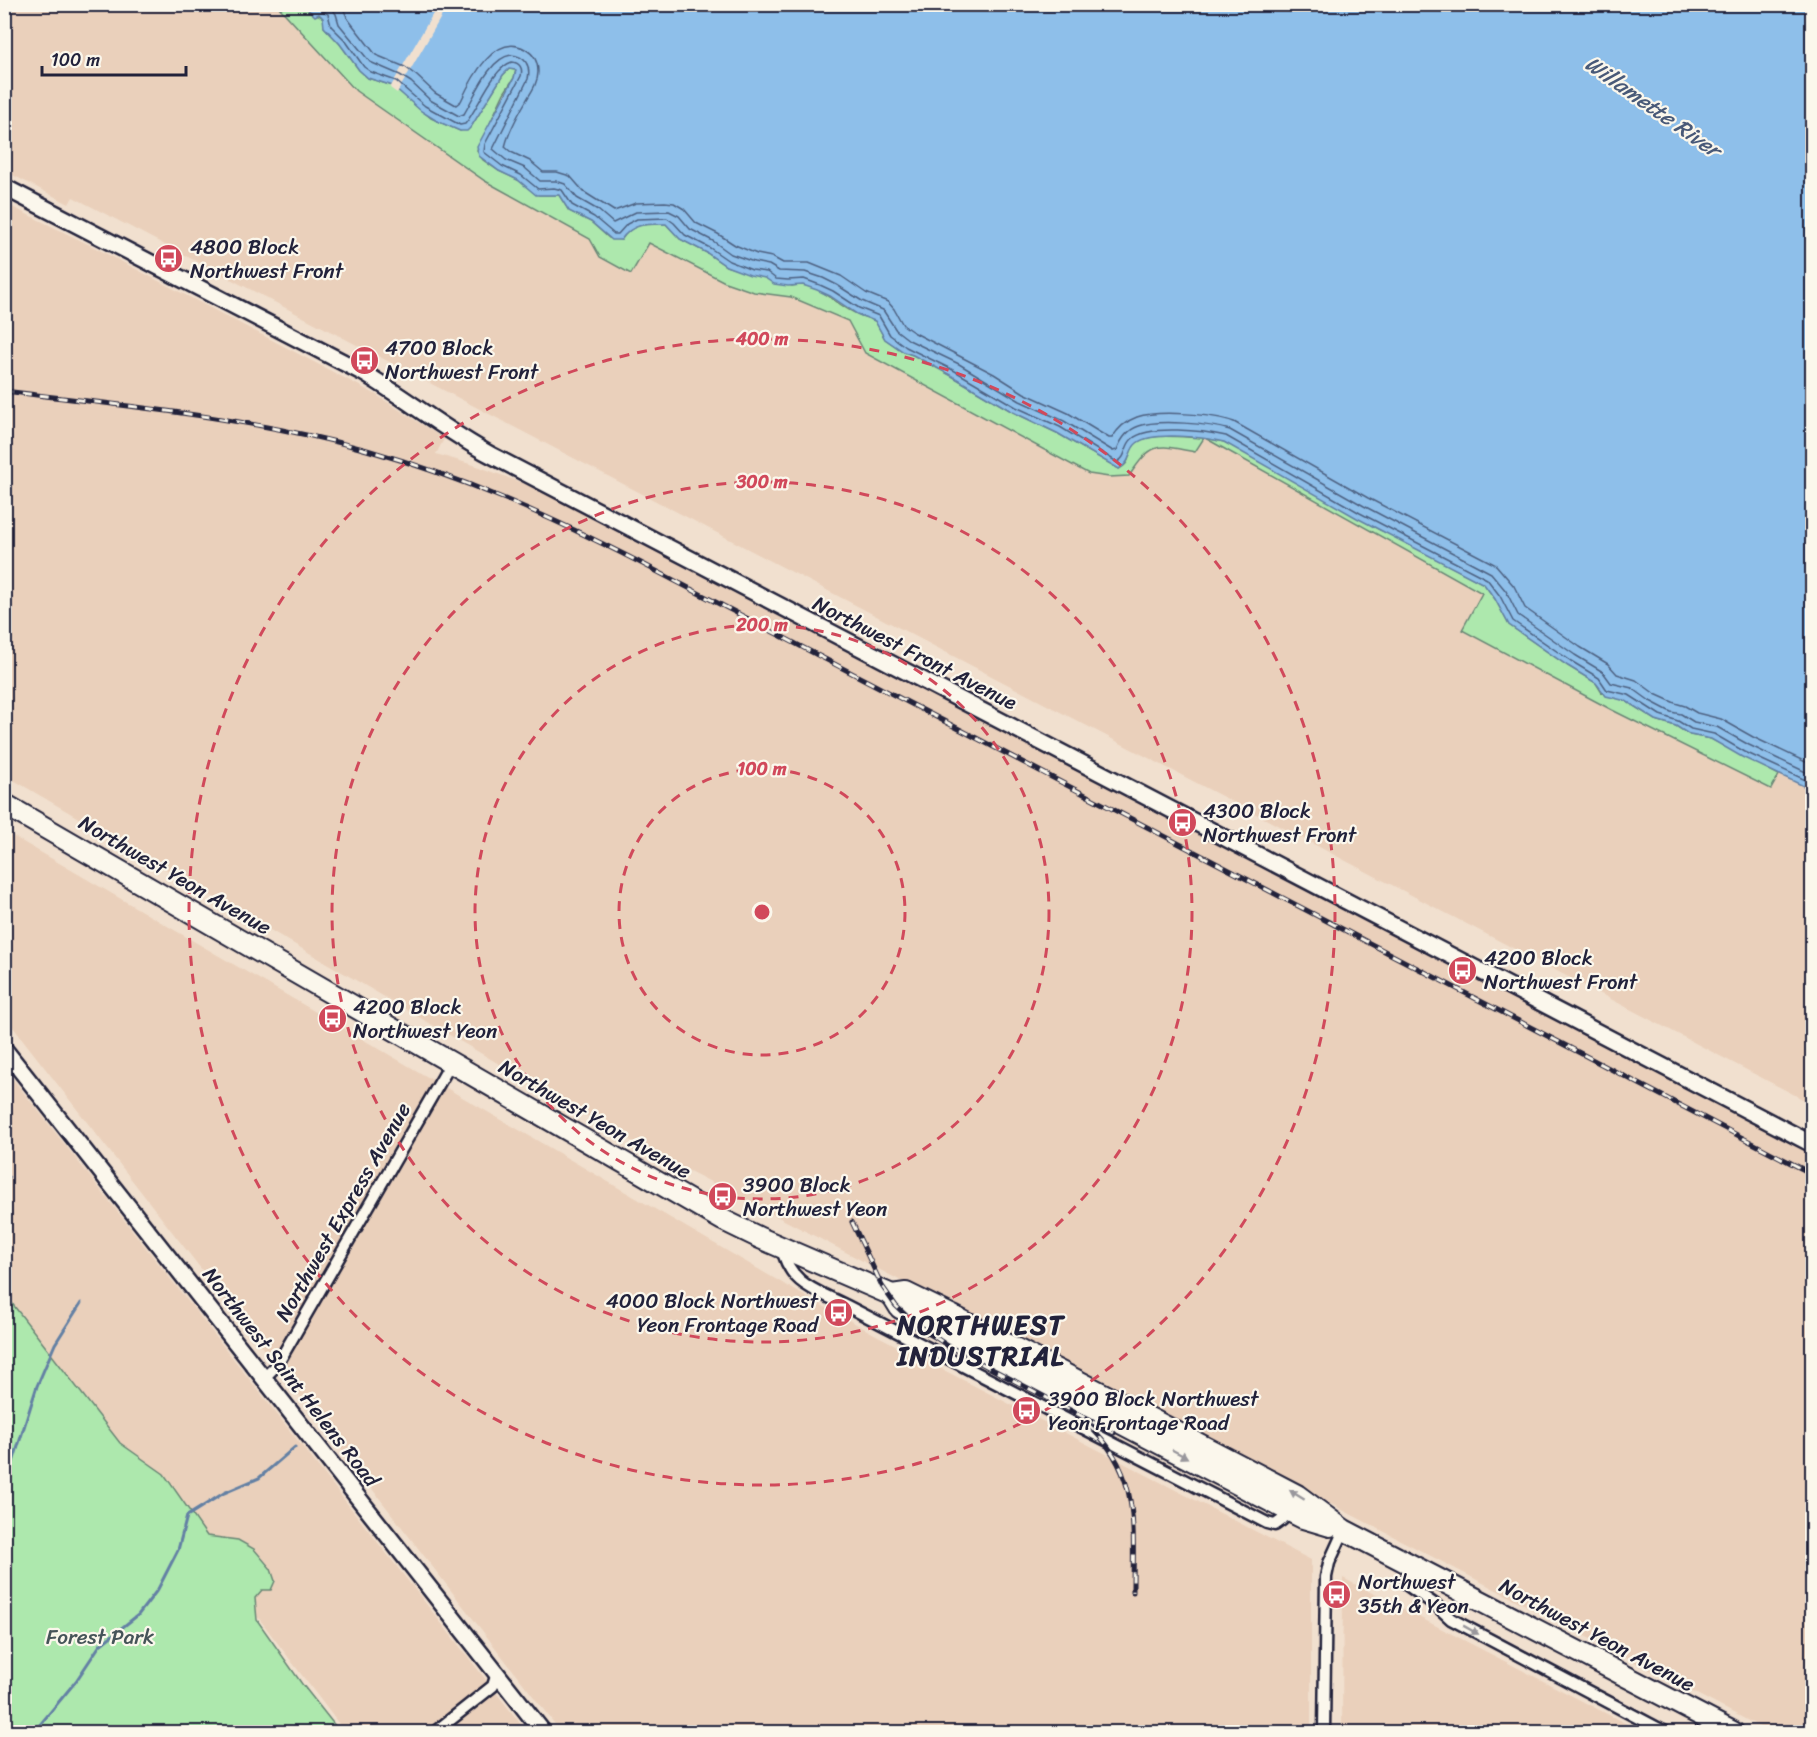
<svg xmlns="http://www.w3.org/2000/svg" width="1817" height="1737" viewBox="0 0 1817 1737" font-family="Sriracha,sans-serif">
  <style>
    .built { fill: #ead0bb; fill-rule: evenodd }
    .green { fill: #ade8ad; stroke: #688574; stroke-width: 1.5 }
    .water { fill: #8ebfea; stroke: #6380a4; stroke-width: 1.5 }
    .pier { fill: #f1e0cf }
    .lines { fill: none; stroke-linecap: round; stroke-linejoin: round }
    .shore { stroke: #4d6181; stroke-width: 1.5 }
    .stream { stroke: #6380a4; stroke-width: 3 }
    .street-casing { stroke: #22223b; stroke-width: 15 }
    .secondary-casing { stroke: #22223b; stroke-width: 20 }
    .highway-casing { stroke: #22223b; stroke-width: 24 }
    .street { stroke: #fbf7ec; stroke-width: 10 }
    .secondary { stroke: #fbf7ec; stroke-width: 15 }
    .highway { stroke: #fbf7ec; stroke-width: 20 }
    .rail-casing { stroke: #22223b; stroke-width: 5 }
    .rail { stroke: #fbf7ec; stroke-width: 3; stroke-dasharray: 9; stroke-linecap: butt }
    .oneway { fill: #99979c }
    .ring { fill: none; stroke: #d1495b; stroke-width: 3; stroke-dasharray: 10 8 }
    .labels { text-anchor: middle; stroke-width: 4.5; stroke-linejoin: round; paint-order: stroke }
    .poi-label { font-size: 21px; fill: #22223b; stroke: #fbf7ec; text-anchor: start }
    .street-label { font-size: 21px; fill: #22223b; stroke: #fbf7ec }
    .park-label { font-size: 21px; fill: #455458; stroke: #fbf7ec }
    .water-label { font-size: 22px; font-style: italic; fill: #485978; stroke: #fbf7ec }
    .district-label { font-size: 27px; font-weight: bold; letter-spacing: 1.5px; fill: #22223b; stroke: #fbf7ec }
    .centre { fill: #d1495b; stroke: #fbf7ec; stroke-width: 3 }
    .ring-label { font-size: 18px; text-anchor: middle; font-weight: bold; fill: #d1495b; stroke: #fbf7ec; stroke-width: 4.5; stroke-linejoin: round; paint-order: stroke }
  </style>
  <rect width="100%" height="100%" fill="#f1e0cf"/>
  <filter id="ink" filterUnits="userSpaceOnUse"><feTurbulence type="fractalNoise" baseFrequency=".0167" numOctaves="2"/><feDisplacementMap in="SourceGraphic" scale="12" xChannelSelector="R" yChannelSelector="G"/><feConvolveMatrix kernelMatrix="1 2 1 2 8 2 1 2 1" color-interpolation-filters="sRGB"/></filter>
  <g filter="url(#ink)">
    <g class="built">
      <path d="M4,5H303L311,12L625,233L1172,413L1209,438L1224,442L1812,742V1104L73,197L69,204L5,171ZM1513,628L1624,670L1602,693Z"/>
      <path d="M4,203L90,245L375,394L444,439L436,454L477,466L541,490L1812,1151V1732H1770L624,1137L5,775Z"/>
      <path d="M4,831L803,1295L878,1336L1311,1560V1732H561L13,1027L5,1024Z"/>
      <path d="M4,1068L40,1113L527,1732H345L254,1612L92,1412L5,1292Z"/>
      <path d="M1343,1578L1642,1732H1342Z"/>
    </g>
    <g class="green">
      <path d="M277,5H303C311,13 319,13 325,20L324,27L340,44L359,70L368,78L393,86L431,118L460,131L471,127L503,75L509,69L516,70L514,78L504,93L477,151L483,160L499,171L518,180L539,195H559L569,211L591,222L609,238L621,240C633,222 645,224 666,224L680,239L707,253L726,266L792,286C817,279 836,306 857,314C863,317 869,318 875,321L885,339L904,352L913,355L952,376L1013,412L1057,433L1119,469C1133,462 1126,455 1134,445C1145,431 1187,438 1204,438L1195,452C1156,444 1152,442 1129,476L1109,477L1089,474L865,353L848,321L791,297L754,292L725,282L649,243L631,274L600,257L590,239L485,181L356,91Z"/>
      <path d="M1205,438L1224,442L1238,449L1380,530L1390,534L1484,584L1495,599L1509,625L1568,666L1596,683L1602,693L1626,701L1656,720L1676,726L1690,735L1711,739L1779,775L1771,789L1612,710L1462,630L1482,593Z"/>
      <path d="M4,1293L120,1443L164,1474L207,1536L238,1540L254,1549L271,1569L275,1581L271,1590H262L255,1598L257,1620L302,1684L340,1732H5Z"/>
    </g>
    <path class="water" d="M303,5H1812V790L1742,757L1711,739L1690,735L1676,726L1656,720L1626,701L1606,696L1596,683L1568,666L1509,625L1495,599L1484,584L1357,518L1224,442C1205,437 1152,431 1137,443C1127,451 1133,461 1119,469L1057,433L1013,412L952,376L913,355L904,352L885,339L875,321L857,314L830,296L817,290L803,285L788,286L774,284L765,278L750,275L726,266L707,253L680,239L666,224C646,224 632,223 621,240H612L591,222L569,211L559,195H536L518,180L499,171L479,156L477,147L514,78L516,70L509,69L503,75L471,127L467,131H460L437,121L421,111L393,86L368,78L359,70L340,44L324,27L323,18L319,14L315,16Z"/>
    <path class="pier" d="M438,5H448L397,93L390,88Z"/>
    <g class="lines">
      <g class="shore">
        <path d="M312,4L328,14L331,26L345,40L364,67L371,72L396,81L425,106L460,125L465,124C478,109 493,67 512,62C520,63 523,68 521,76L485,144L484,152L502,166L521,175L538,189L554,188L562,190L572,205L594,217L614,234H618L627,224L637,219L667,218L674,223L685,235L710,248L729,261L752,270L767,272L776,279L788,280L804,279L820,285L833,291L859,308L879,316L890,335L906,347L955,371L1016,407L1060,427L1117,462C1127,458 1124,446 1132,439C1149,424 1205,431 1226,436L1360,513L1487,579L1500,596L1513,621L1571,661L1599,678L1607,690L1629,695L1660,715L1678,721L1691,729L1714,734L1745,752L1812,783"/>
        <path d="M329,4L336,14L339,24L370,62L400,75L411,82L430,100L459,116L464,114C475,96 489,58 511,55C525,56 531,65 528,79L493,149L506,160L525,168L540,181H556L565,184L577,198L598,210L613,223L636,212L669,211L679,216L690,229L713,241L731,254L754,262L769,265L779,271L805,272L823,278L837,285L862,301L883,310L896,330L909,340L959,364L1020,401L1064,421L1113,451L1117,450C1121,439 1127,430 1139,426C1158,419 1210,424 1230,430L1364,506L1491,573L1506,591L1518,615L1575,655L1603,672L1611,683L1632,688L1650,701L1671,712L1681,714L1694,722L1717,727L1749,745L1812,775"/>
        <path d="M341,4L348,19L376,55L405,67L417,76L435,93L456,105L461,101C471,79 495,32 525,49C534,54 538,62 538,72C538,83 531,92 526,101C519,113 508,134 505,147L511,152L530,161L543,172H557L570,176L584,192L614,211L636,203L665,202L674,203L684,209L696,223L718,234L735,245L757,254L772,257L783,263H809L841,276L866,293L888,302L894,309L903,325L913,332L994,374L1024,393L1068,413L1109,438H1112C1118,428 1126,421 1137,417C1158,410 1213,414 1234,422L1368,498L1496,565L1514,586L1525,608L1580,647L1608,664L1617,674L1636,680L1655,694L1675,703L1685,706L1697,713L1721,719L1753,737L1812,765"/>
      </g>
      <g class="stream">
        <path d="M4,1184L9,1177"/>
        <path d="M4,1483L8,1478L37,1386L55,1344L81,1303"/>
        <path d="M34,1732L76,1681L100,1645L138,1615L158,1589L178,1550L187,1516L224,1493L259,1478L295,1447"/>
      </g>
      <defs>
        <g id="street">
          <path d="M782,1248C790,1285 816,1290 847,1306L1267,1523L1275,1525L1282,1520L1287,1510"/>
          <path d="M265,1377L277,1365L451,1063"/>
          <path d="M1409,1563L1407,1585L1437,1606L1451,1619L1665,1732"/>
          <path d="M435,1732L493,1686L497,1673"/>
          <path d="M1324,1732L1326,1577L1329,1563L1344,1530"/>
        </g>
        <g id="secondary">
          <path d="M4,187L362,372C406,398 446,431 491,455L1812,1144"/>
          <path d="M4,1049L543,1732"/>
        </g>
        <g id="highway">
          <path d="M4,804L723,1220L760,1238L892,1295L906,1293L953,1316L1297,1495L1344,1530L1733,1732"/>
          <path d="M892,1295L900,1308L1287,1510L1303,1518L1330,1526"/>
        </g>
      </defs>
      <use href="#street" class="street-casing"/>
      <use href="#secondary" class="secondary-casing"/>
      <use href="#highway" class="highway-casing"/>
      <use href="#street" class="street"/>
      <use href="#secondary" class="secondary"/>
      <use href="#highway" class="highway"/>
      <defs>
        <g id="rail">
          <path d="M4,391C126,406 249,417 367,450C462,477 551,517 639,562L1812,1174"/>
          <path d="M852,1222L882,1286L896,1306L913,1322L948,1346L1114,1433"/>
          <path d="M1087,1424C1141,1471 1133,1528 1133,1592"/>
        </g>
      </defs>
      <use href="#rail" class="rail-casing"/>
      <use href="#rail" class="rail"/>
    </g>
    <defs><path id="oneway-solid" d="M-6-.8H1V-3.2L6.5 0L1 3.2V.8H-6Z" transform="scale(1.5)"/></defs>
    <g class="oneway">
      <use href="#oneway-solid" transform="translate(1180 1454) rotate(28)"/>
      <use href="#oneway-solid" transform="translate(1297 1495) rotate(-148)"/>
      <use href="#oneway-solid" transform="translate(1471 1630) rotate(29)"/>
    </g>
  </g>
  <g class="ring">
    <circle cx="762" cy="912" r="143"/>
    <circle cx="762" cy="912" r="287"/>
    <circle cx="762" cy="912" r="430"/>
    <circle cx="762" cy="912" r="573"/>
  </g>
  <defs>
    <symbol id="bus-disc" viewBox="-11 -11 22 22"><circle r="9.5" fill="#d1495b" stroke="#fbf7ec"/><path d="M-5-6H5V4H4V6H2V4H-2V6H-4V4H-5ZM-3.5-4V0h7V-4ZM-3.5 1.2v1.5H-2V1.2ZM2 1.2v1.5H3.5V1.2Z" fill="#fff"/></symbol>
  </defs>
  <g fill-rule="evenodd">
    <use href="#bus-disc" x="152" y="242" width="33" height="33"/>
    <use href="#bus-disc" x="348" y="344" width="33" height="33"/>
    <use href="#bus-disc" x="1166" y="806" width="33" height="33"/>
    <use href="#bus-disc" x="1446" y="954" width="33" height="33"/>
    <use href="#bus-disc" x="316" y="1002" width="33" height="33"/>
    <use href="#bus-disc" x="706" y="1180" width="33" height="33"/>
    <use href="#bus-disc" x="822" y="1296" width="33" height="33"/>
    <use href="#bus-disc" x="1010" y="1394" width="33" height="33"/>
    <use href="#bus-disc" x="1320" y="1578" width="33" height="33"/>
  </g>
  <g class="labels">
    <g class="poi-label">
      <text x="190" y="254">4800 Block<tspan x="190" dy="24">Northwest Front</tspan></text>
      <text x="385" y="355">4700 Block<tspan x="385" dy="24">Northwest Front</tspan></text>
      <text x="1203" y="818">4300 Block<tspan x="1203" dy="24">Northwest Front</tspan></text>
      <text x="1484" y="965">4200 Block<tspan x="1484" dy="24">Northwest Front</tspan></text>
      <text x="353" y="1014">4200 Block<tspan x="353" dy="24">Northwest Yeon</tspan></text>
      <text x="743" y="1192">3900 Block<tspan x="743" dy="24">Northwest Yeon</tspan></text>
      <text x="818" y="1308" text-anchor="end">4000 Block Northwest<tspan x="818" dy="24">Yeon Frontage Road</tspan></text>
      <text x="1048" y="1406">3900 Block Northwest<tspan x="1048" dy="24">Yeon Frontage Road</tspan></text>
      <text x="1358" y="1589">Northwest<tspan x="1358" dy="24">35th &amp; Yeon</tspan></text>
    </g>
    <g class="street-label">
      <text transform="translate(915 653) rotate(27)" y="7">Northwest Front Avenue</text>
      <text transform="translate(175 875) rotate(30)" y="7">Northwest Yeon Avenue</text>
      <text transform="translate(595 1119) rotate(30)" y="7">Northwest Yeon Avenue</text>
      <text transform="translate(343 1212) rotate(-60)" y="7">Northwest Express Avenue</text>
      <text transform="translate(291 1377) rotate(52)" y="7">Northwest Saint Helens Road</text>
      <text transform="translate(1597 1635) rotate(28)" y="7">Northwest Yeon Avenue</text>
    </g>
    <g class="park-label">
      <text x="100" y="1644">Forest Park</text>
    </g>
    <g class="water-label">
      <text transform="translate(1653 106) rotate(35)" y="8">Willamette River</text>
    </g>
    <g class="district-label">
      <text x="981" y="1334">NORTHWEST<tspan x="981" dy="31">INDUSTRIAL</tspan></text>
    </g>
  </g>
  <circle cx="762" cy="912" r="9" class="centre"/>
  <g class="ring-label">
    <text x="762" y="345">400 m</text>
    <text x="762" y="488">300 m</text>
    <text x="762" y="631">200 m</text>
    <text x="762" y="775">100 m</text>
  </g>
  <rect width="1817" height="1737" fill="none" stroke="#fbf7ec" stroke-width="24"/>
  <rect x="12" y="12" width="1793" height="1713" fill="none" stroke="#22223b" stroke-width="2" filter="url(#ink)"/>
  <path d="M42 66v9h144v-9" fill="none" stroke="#22223b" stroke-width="3"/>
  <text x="51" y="66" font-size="18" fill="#22223b" stroke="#fbf7ec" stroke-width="4.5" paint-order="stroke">100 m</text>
</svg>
